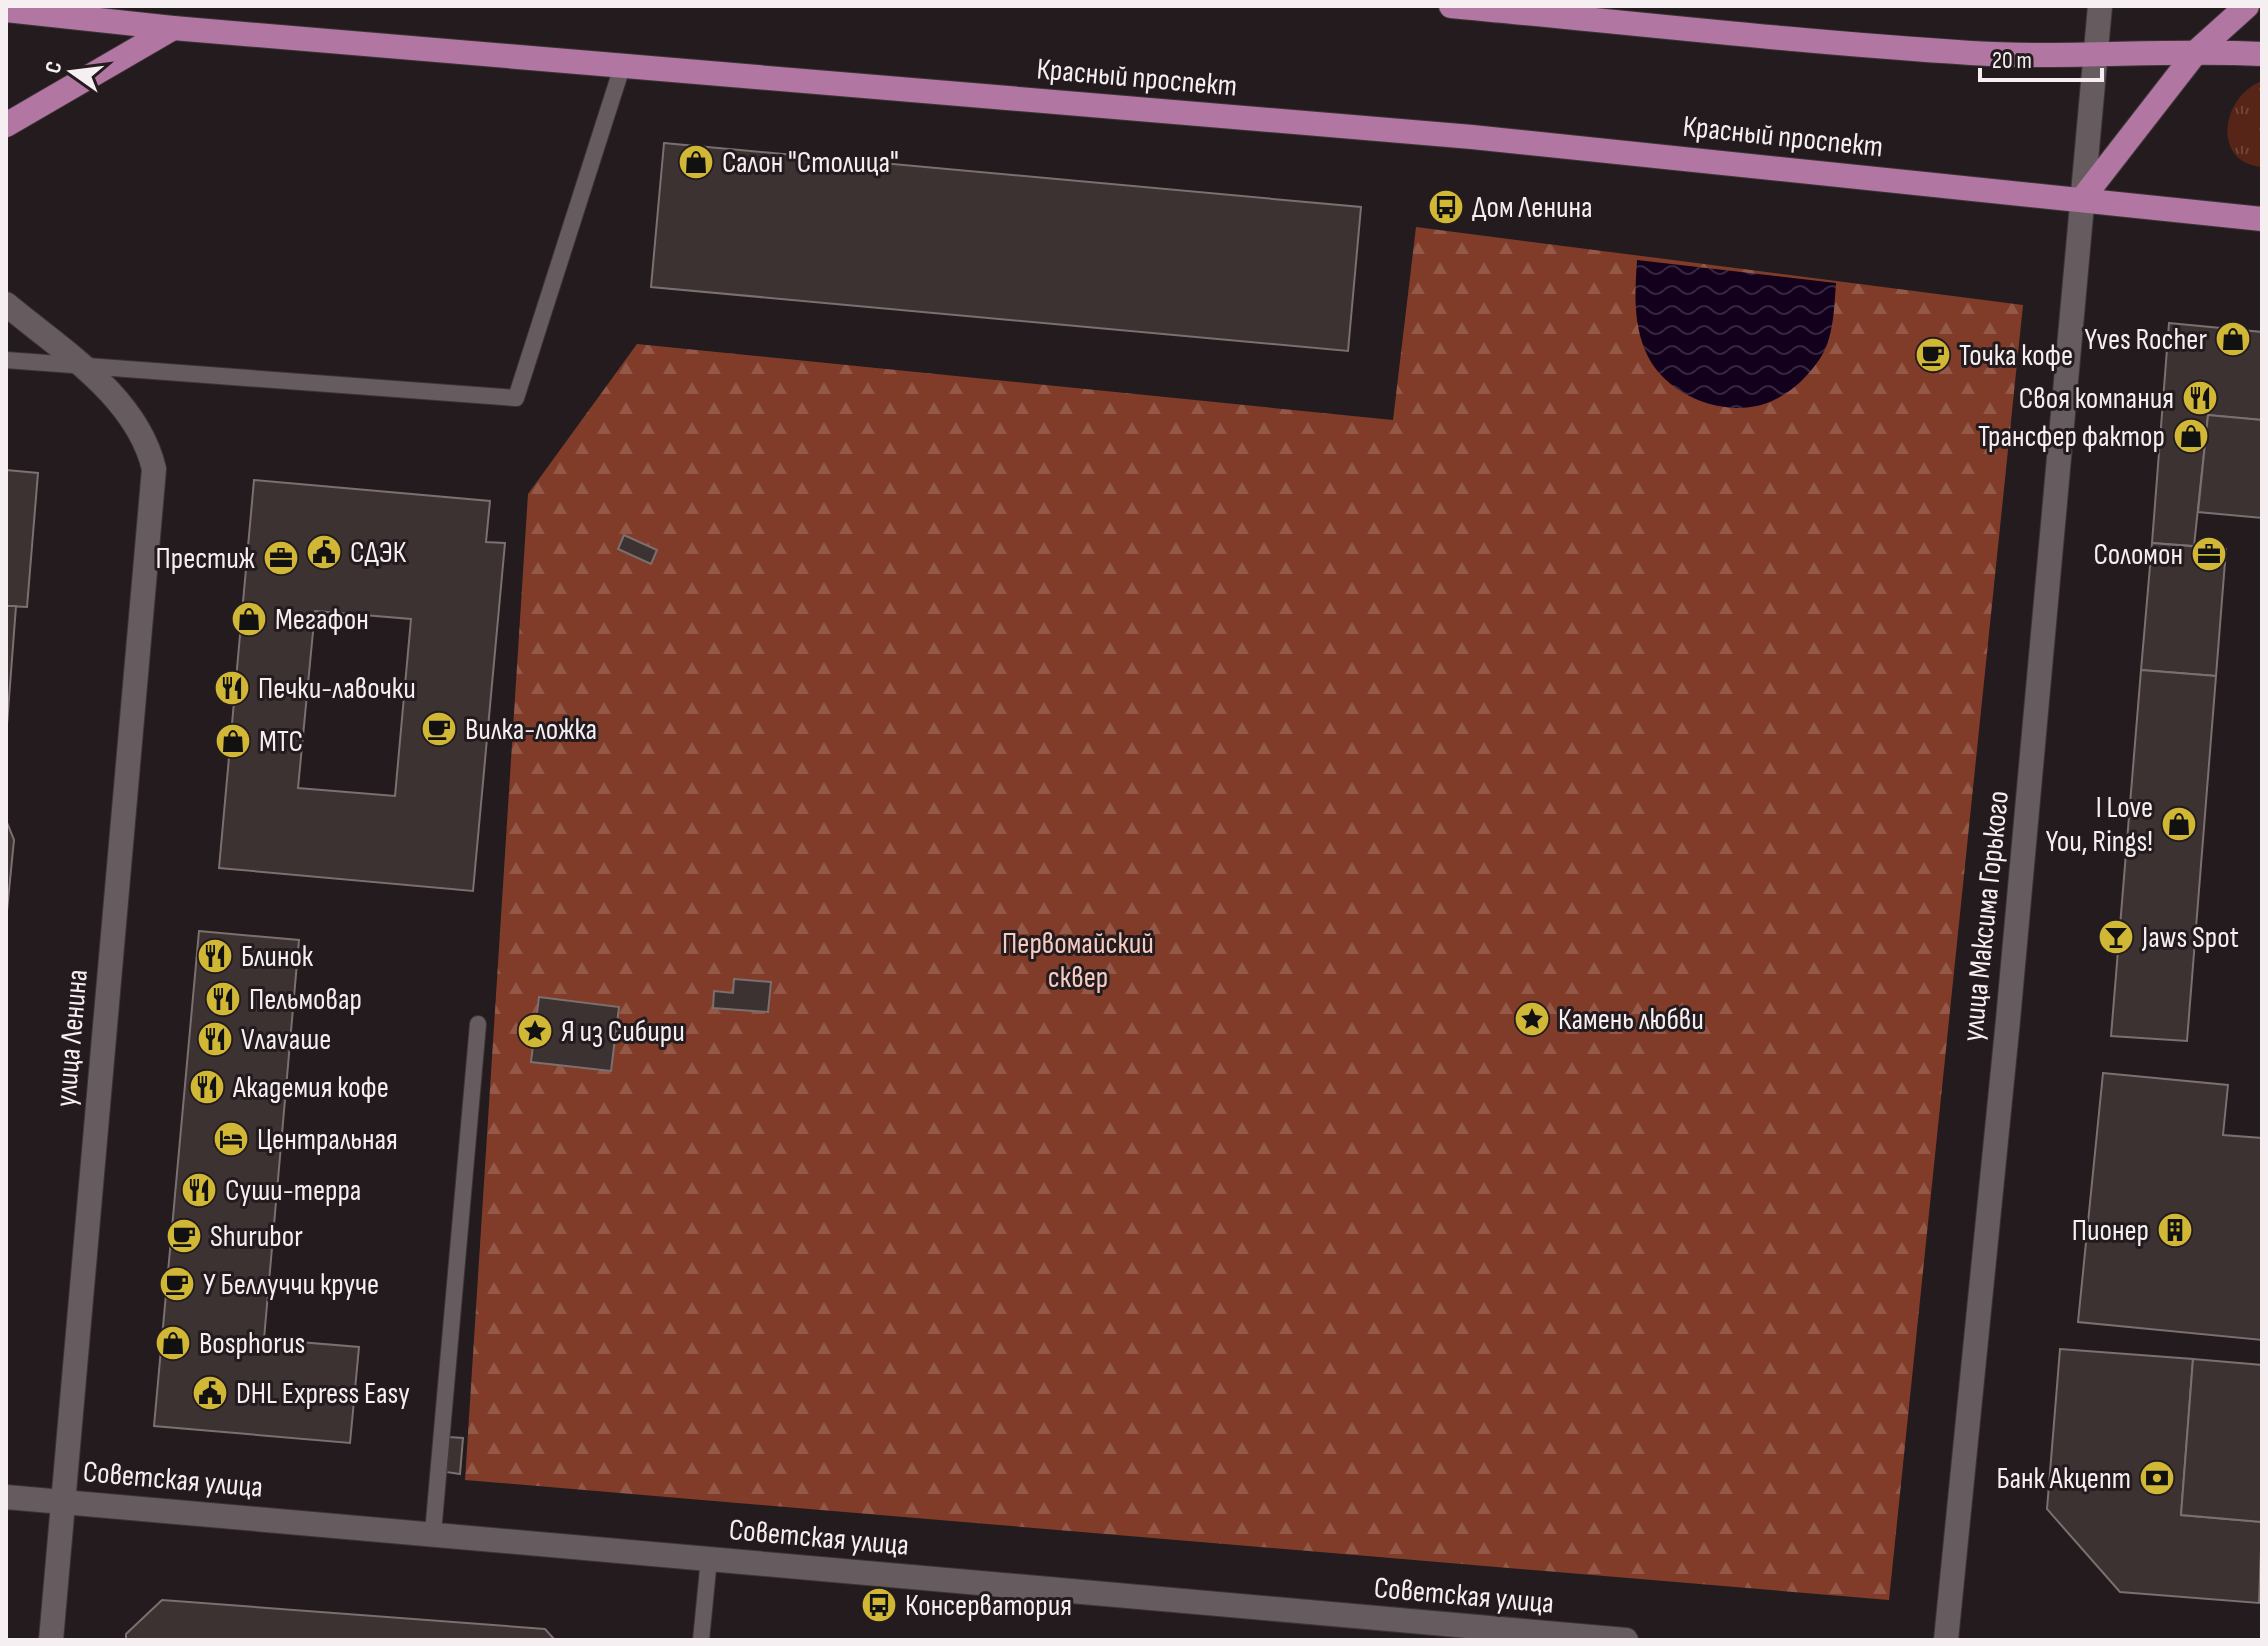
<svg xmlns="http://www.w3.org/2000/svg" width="2268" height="1646" viewBox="0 0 2268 1646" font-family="'Sofia Sans Condensed',sans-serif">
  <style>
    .grass { fill: url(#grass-tufts) }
    .forest { fill: url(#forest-firs) }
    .water { fill: url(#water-waves) }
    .building { fill: #3c3232; stroke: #7b6f6f; stroke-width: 2; fill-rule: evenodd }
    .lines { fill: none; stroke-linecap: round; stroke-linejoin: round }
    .lane-casing { stroke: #3c3537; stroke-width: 18 }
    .secondary-casing { stroke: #3c3537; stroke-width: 26 }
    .primary-casing { stroke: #3c3537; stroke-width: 26 }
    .lane { stroke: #665c5f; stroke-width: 16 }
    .secondary { stroke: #665c5f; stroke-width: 24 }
    .primary { stroke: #b276a2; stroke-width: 24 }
    .labels { text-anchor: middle; stroke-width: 6; stroke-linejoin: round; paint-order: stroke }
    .street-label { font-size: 30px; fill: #f6eff1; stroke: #241b1e }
    .poi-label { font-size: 30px; fill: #f6eff1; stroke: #241b1e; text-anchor: start }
    .park-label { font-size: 30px; fill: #f7ccc0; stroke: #241b1e }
  </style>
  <defs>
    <pattern id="grass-tufts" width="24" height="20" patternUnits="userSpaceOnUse" patternTransform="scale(2)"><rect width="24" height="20" fill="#572517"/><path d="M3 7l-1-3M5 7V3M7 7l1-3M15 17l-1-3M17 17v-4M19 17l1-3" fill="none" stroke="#704539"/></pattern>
    <pattern id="forest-firs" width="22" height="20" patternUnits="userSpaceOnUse" patternTransform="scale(2)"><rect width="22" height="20" fill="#803c29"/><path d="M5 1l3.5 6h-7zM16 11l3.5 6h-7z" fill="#935848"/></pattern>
    <pattern id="water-waves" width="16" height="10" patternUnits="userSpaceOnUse" patternTransform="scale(2)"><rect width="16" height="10" fill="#13001d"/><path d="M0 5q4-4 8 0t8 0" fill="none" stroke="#36263e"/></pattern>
  </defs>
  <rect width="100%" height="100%" fill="#241b1e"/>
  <path class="grass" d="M2262,81V167C2212,163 2220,97 2262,81Z"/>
  <path class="forest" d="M1416,227L2023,305L1889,1600L465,1480L528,494L637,344L1393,420Z"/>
  <path class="water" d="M1637,260L1836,283C1834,308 1834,339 1819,360C1808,376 1792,392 1774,400C1729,422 1663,396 1645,350C1633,321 1635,291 1637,260Z"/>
  <g class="building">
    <path d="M664,143L1361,207L1348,351L651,287Z"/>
    <path d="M2169,323L2262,332V420L2208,415L2194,546L2152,543Z"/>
    <path d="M2208,415L2262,420V518L2198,512Z"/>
    <path d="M6,470L38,473L27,607L6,606Z"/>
    <path d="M254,480L490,501L486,542L505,543L473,891L219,868ZM315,611L411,619L395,796L298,788Z"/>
    <path d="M624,535L657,550L651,564L618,549Z"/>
    <path d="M2152,543L2226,549L2216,676L2141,670Z"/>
    <path d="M6,606H16L6,738Z"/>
    <path d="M2141,670L2216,676L2187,1041L2111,1036Z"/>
    <path d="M6,820L14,840L6,921Z"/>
    <path d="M199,931L299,940L264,1339L359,1347L350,1443L154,1426Z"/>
    <path d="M734,979L771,982L768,1012L713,1008L714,991L733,993Z"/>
    <path d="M539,997L619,1007L611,1071L531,1062Z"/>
    <path d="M2103,1073L2228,1085L2223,1135L2262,1138V1340L2078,1322Z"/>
    <path d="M2060,1349L2193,1359L2181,1515L2262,1522L2259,1603L2120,1592L2047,1509Z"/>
    <path d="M2193,1359L2262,1365V1522L2181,1515Z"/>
    <path d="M449,1437L463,1438L460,1474L446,1472Z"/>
    <path d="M162,1600L545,1629L555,1640H126V1634Z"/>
  </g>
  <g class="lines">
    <defs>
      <g id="lane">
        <path d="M6,360L516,398L623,64"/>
        <path d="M433,1533L478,1024"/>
        <path d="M701,1640L709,1559"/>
      </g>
      <g id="secondary">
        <path d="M6,304C61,350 137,396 154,469L51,1640"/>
        <path d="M6,1497L1626,1640"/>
        <path d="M1946,1640L2008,1020L2100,6"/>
      </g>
      <g id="primary">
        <path d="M1451,6C1624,22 1797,42 1971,53C2068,59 2165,49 2262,54"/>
        <path d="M6,10L173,28L1472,137L2262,219"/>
        <path d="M6,125L173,28"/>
        <path d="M2082,199L2197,51L2247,6"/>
      </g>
    </defs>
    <use href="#lane" class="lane-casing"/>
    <use href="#secondary" class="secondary-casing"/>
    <use href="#primary" class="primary-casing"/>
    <use href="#lane" class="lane"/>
    <use href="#secondary" class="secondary"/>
    <use href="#primary" class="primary"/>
  </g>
  <defs>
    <symbol id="shop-disc" viewBox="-11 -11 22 22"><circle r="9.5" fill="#d1b736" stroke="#241b1e"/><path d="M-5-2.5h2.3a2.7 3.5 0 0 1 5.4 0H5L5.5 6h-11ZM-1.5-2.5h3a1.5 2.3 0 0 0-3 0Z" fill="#111"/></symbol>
    <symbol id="bus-disc" viewBox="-11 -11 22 22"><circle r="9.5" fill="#d1b736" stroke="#241b1e"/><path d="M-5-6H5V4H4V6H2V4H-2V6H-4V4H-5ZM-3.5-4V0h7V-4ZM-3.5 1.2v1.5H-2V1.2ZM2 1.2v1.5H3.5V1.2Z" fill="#111"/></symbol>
    <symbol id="cafe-disc" viewBox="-11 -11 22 22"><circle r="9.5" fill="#d1b736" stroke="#241b1e"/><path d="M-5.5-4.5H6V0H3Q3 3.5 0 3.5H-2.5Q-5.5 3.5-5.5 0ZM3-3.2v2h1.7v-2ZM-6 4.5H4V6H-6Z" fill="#111"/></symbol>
    <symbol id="restaurant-disc" viewBox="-11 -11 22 22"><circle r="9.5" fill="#d1b736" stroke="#241b1e"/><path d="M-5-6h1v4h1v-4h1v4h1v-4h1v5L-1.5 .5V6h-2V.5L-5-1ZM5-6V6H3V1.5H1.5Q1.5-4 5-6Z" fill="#111"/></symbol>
    <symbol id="civic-disc" viewBox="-11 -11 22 22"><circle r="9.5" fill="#d1b736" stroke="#241b1e"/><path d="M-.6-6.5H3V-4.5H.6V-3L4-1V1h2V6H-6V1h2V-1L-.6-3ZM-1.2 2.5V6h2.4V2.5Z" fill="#111"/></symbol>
    <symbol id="office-disc" viewBox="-11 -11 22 22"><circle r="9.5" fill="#d1b736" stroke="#241b1e"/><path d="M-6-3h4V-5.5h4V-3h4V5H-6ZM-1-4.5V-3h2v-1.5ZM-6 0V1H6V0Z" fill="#111"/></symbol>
    <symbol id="bar-disc" viewBox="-11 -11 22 22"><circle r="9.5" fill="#d1b736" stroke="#241b1e"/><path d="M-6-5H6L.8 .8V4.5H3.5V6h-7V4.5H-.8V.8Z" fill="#111"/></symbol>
    <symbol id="sight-disc" viewBox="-11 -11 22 22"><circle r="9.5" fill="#d1b736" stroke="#241b1e"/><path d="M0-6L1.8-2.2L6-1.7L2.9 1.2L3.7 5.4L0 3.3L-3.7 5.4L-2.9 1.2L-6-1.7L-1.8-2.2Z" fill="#111"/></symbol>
    <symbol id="hotel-disc" viewBox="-11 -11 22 22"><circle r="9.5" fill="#d1b736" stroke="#241b1e"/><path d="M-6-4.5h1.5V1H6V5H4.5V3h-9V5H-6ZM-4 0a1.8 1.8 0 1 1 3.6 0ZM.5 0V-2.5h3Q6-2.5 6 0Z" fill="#111"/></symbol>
    <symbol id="building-disc" viewBox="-11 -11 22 22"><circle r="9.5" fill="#d1b736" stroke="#241b1e"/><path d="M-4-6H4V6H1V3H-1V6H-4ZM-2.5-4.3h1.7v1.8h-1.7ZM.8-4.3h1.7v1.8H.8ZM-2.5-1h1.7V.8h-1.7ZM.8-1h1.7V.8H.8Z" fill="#111"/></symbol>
    <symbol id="bank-disc" viewBox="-11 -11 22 22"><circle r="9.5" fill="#d1b736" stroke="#241b1e"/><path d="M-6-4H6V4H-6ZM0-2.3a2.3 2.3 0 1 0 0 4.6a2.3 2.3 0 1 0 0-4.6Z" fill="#111"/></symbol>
  </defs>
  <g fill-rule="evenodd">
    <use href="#shop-disc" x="676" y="142" width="40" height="40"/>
    <use href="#bus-disc" x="1426" y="187" width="40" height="40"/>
    <use href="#shop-disc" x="2213" y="319" width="40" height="40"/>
    <use href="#cafe-disc" x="1913" y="335" width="40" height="40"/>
    <use href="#restaurant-disc" x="2180" y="378" width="40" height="40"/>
    <use href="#shop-disc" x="2171" y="416" width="40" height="40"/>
    <use href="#civic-disc" x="304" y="532" width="40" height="40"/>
    <use href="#office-disc" x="2189" y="534" width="40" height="40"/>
    <use href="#office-disc" x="261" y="538" width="40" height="40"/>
    <use href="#shop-disc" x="229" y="599" width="40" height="40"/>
    <use href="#restaurant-disc" x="212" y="668" width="40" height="40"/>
    <use href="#cafe-disc" x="419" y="709" width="40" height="40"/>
    <use href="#shop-disc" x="213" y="721" width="40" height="40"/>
    <use href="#shop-disc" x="2159" y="804" width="40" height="40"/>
    <use href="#bar-disc" x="2096" y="917" width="40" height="40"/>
    <use href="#restaurant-disc" x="195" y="936" width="40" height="40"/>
    <use href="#restaurant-disc" x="203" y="979" width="40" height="40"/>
    <use href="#sight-disc" x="1512" y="999" width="40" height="40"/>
    <use href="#sight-disc" x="515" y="1011" width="40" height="40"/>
    <use href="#restaurant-disc" x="195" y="1019" width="40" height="40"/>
    <use href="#restaurant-disc" x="187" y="1067" width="40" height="40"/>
    <use href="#hotel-disc" x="211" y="1119" width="40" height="40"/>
    <use href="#restaurant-disc" x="179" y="1170" width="40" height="40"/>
    <use href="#building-disc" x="2155" y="1210" width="40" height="40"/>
    <use href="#cafe-disc" x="164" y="1216" width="40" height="40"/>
    <use href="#cafe-disc" x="157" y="1264" width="40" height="40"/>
    <use href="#shop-disc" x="153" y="1323" width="40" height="40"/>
    <use href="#civic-disc" x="190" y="1373" width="40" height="40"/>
    <use href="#bank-disc" x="2137" y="1458" width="40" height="40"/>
    <use href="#bus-disc" x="859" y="1585" width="40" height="40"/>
  </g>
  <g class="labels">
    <g class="street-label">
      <text transform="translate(1137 77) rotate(5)" y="10">Красный проспект</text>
      <text transform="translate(1783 136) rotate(6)" y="10">Красный проспект</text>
      <text transform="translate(1985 916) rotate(-84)" y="10">улица Максима Горького</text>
      <text transform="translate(71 1038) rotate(-85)" y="10">улица Ленина</text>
      <text transform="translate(173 1479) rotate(5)" y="10">Советская улица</text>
      <text transform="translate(819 1537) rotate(5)" y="10">Советская улица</text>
      <text transform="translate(1464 1595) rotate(5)" y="10">Советская улица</text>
    </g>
    <g class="poi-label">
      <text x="722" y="172">Салон "Столица"</text>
      <text x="1472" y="217">Дом Ленина</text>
      <text x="2207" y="349" text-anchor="end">Yves Rocher</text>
      <text x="1959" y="365">Точка кофе</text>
      <text x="2174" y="408" text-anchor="end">Своя компания</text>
      <text x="2165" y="446" text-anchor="end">Трансфер фактор</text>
      <text x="350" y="562">СДЭК</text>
      <text x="2183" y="564" text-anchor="end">Соломон</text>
      <text x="255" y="568" text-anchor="end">Престиж</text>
      <text x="275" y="629">Мегафон</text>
      <text x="258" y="698">Печки-лавочки</text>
      <text x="465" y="739">Вилка-ложка</text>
      <text x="259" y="751">МТС</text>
      <text x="2153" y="817" text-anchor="end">I Love<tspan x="2153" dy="34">You, Rings!</tspan></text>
      <text x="2142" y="947">Jaws Spot</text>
      <text x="241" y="966">Блинок</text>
      <text x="249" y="1009">Пельмовар</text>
      <text x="1558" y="1029">Камень любви</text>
      <text x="561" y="1041">Я из Сибири</text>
      <text x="241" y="1049">Vлаvаше</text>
      <text x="233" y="1097">Академия кофе</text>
      <text x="257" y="1149">Центральная</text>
      <text x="225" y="1200">Суши-терра</text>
      <text x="2149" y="1240" text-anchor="end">Пионер</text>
      <text x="210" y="1246">Shurubor</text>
      <text x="203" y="1294">У Беллуччи круче</text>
      <text x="199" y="1353">Bosphorus</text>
      <text x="236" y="1403">DHL Express Easy</text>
      <text x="2131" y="1488" text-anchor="end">Банк Акцепт</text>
      <text x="905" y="1615">Консерватория</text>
    </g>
    <g class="park-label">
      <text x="1078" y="953">Первомайский<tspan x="1078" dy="34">сквер</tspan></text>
    </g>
  </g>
  <rect width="2268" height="1646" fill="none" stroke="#f6eff1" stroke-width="16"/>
  <g transform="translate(72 72) rotate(284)" stroke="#241b1e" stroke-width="6" paint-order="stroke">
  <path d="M0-6L14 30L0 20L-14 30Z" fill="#f6eff1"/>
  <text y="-12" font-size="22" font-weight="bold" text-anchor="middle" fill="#f6eff1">С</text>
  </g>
  <path d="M1980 68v12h122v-12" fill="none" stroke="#f6eff1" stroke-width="4"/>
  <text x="1992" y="68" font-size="24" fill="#f6eff1" stroke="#241b1e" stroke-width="6" paint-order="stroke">20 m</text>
</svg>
